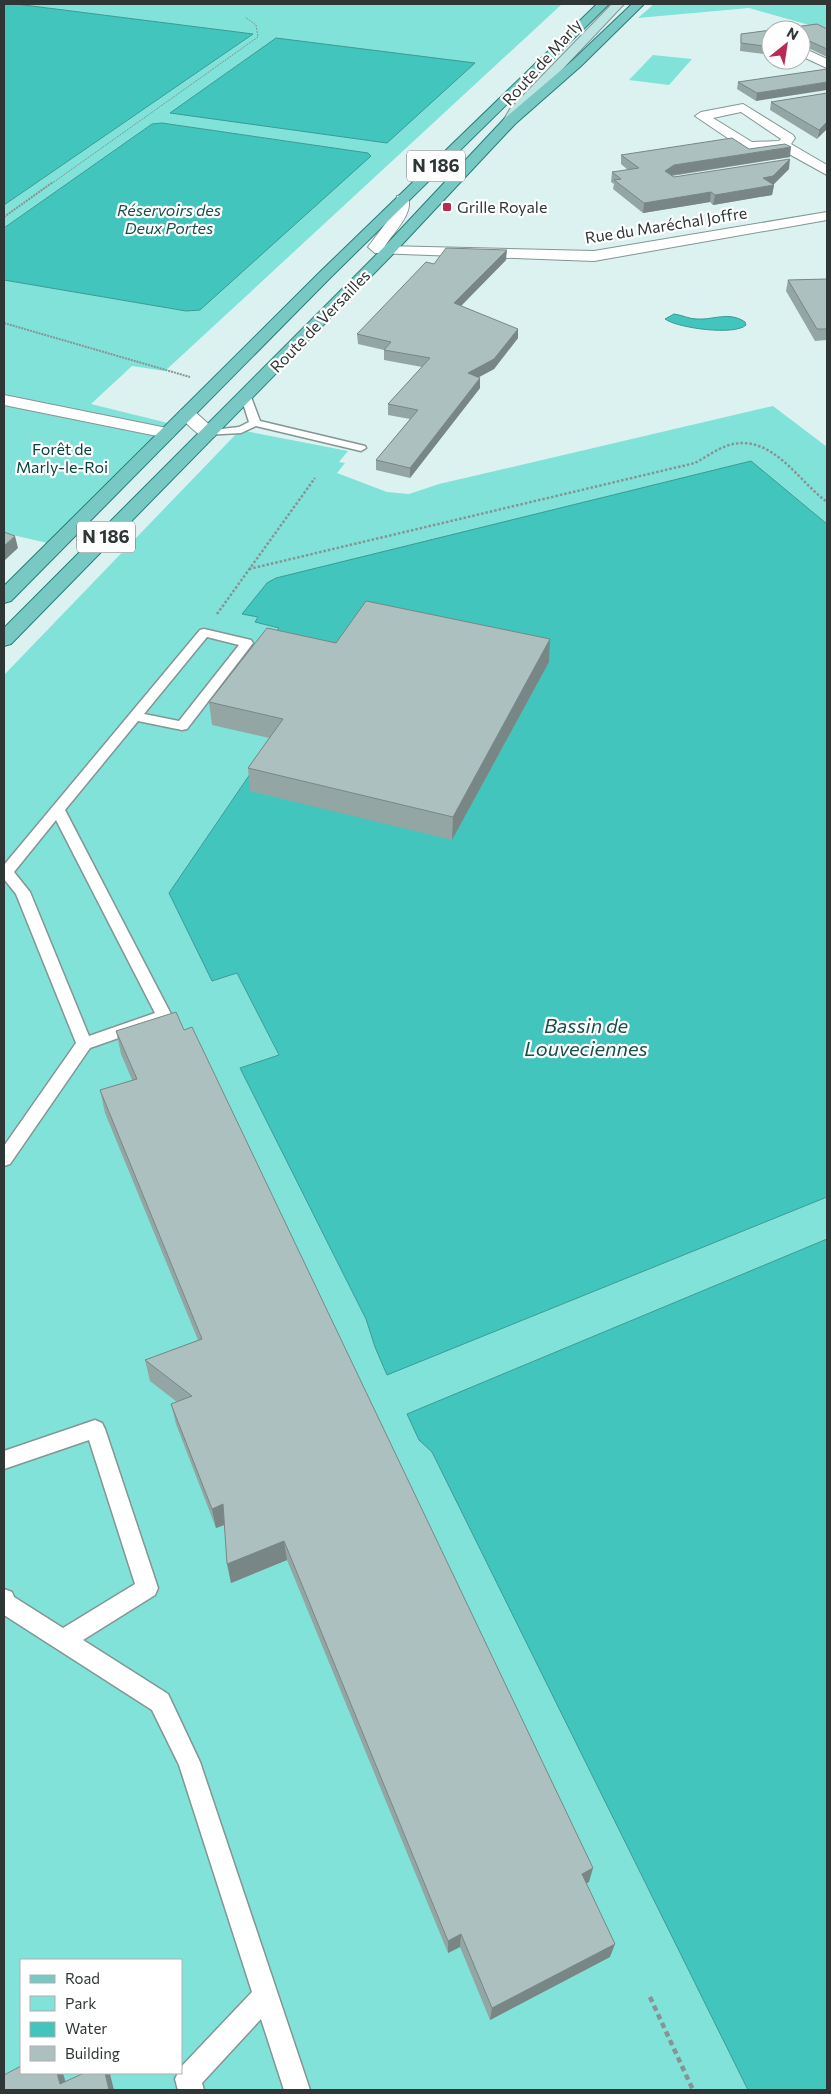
<svg xmlns="http://www.w3.org/2000/svg" width="831" height="2094" viewBox="0 0 831 2094" font-family="Commissioner,sans-serif">
  <style>
    .green { fill: #81e2da; fill-rule: evenodd }
    .water { fill: #41c5bc; stroke: #3c9a94 }
    .lines { fill: none; stroke-linecap: round; stroke-linejoin: round }
    .service-casing { stroke: #829694; stroke-width: 3 }
    .minor-casing { stroke: #829694; stroke-width: 2 }
    .secondary-casing { stroke: #829694; stroke-width: 2 }
    .primary-casing { stroke: #247e79; stroke-width: 2 }
    .path-far3 { stroke: #869594; stroke-width: 1; stroke-dasharray: 2 1; stroke-linecap: butt }
    .path-far2 { stroke: #869594; stroke-width: 2; stroke-dasharray: 2 1; stroke-linecap: butt }
    .path-far1 { stroke: #869594; stroke-width: 2.5; stroke-dasharray: 2.5 2; stroke-linecap: butt }
    .path { stroke: #869594; stroke-width: 4.5; stroke-dasharray: 5.5 4; stroke-linecap: butt }
    .service { fill: #fff; fill-rule: evenodd }
    .minor { fill: #fff; fill-rule: evenodd }
    .secondary { fill: #bce4e2; fill-rule: evenodd }
    .primary { fill: #78c8c4; fill-rule: evenodd }
    .wall { fill: #94a6a4 }
    .shaded-wall { fill: #788786 }
    .building { fill: #acc1bf; stroke: #788786 }
    .poi-dot { fill: #ba2a55; stroke: #fff; stroke-width: 2 }
    .labels { text-anchor: middle; stroke-width: 4.5; stroke-linejoin: round; paint-order: stroke }
    .far-street-label { font-size: 16px; fill: #2f3736; stroke: #fff }
    .far-poi-label { font-size: 16px; fill: #2f3736; stroke: #fff; text-anchor: start }
    .far-water-label { font-size: 16px; font-style: italic; fill: #174f4b; stroke: #fff }
    .far-park-label { font-size: 16px; fill: #074440; stroke: #fff }
    .shield { fill: #fff; stroke: #6d7372; stroke-width: 1 }
    .shield-label { font-size: 18px; font-weight: bold; fill: #2f3736 }
    .water-label { font-size: 20px; font-style: italic; fill: #174f4b; stroke: #fff }
  </style>
  <rect width="100%" height="100%" fill="#dcf2f0"/>
  <g class="green">
    <path d="M16,4H562L165,371L132,366L91,404L176,425L56,545L4,533V280L186,311L370,156L368,153L162,123L152,124L4,228V205L253,34Z"/>
    <path d="M654,4H827V30L749,8L638,18Z"/>
    <path d="M653,55L692,59L669,85L629,80Z"/>
    <path d="M773,406L827,447V524L750,461L258,617L255,622L279,628L549,662L452,840L250,791L274,739L169,893L212,981L237,973L279,1056L240,1068L366,1319L375,1347L387,1375L827,1197V1239L407,1414L419,1440L432,1452L748,2090H4V675L240,430L348,451L339,462L345,463L337,473L387,492L409,494L439,484ZM21,1960H181V2073H21Z"/>
  </g>
  <g class="water">
    <path d="M4,4H16L253,34L4,205Z"/>
    <path d="M276,38L475,63L387,143L170,113Z"/>
    <path d="M162,123L368,153L371,156L200,310L186,311L4,280V228L152,124Z"/>
    <path d="M674,314C682,315 689,319 697,319C714,320 729,311 745,322L746,325C735,336 677,328 665,319Z"/>
    <path d="M751,461L827,524V1197L387,1375L375,1347L366,1319L240,1068L279,1055L237,973L212,981L169,893L274,739L322,687L276,632L279,628L255,622L258,617L242,614L267,583L276,578Z"/>
    <path d="M827,1239V2090H748L432,1452L419,1440L407,1414Z"/>
  </g>
  <g class="lines">
    <defs>
      <g id="service">
        <path d="M246,394L251,397L260,421L365,446L366,448L361,451L256,426L241,433L204,435L203,433L204,431L239,427L249,422L241,397Z"/>
        <path d="M204,629L251,640L253,643L187,729L182,730L138,721L65,810L172,1016L170,1020L90,1048L10,1164L4,1166V1146L76,1043L16,894L4,879V865L200,630ZM207,637L239,645L179,721L144,714ZM56,820L155,1013L89,1036L30,892L14,872Z"/>
        <path d="M95,1420L102,1423L105,1429L158,1588L155,1595L83,1640L168,1694L200,1762L310,2090H284L261,2019L202,2083L204,2090H178L175,2079L178,2073H181V2067L252,1992L179,1765L152,1710L4,1615V1589L12,1592L14,1597L63,1628L135,1584L89,1440L4,1469V1451Z"/>
      </g>
      <g id="minor">
        <path d="M801,47L827,59V68L801,56Z"/>
        <path d="M743,104L793,135L795,138L791,144L827,165V175L780,149H744L695,116L701,112ZM741,112L781,139L779,141L752,142L713,118Z"/>
        <path d="M402,195L407,196C416,211 393,233 385,246L594,251L827,212V220L594,261L375,253L368,247L394,212L397,196Z"/>
        <path d="M4,395L167,428L173,429L176,433L173,437L167,438L4,405Z"/>
        <path d="M187,409L193,410L214,429L217,433L214,437C200,440 191,427 181,418L178,414L181,410Z"/>
      </g>
      <path id="secondary" d="M612,4H624L520,114L515,124H505L503,121L510,109Z"/>
      <g id="primary">
        <path d="M597,4H609L331,277L11,601L4,603V586L321,271Z"/>
        <path d="M632,4H644L581,66L515,124L394,253L11,644L4,646V628L384,247L505,118L573,60Z"/>
      </g>
    </defs>
    <use href="#service" class="service-casing"/>
    <use href="#minor" class="minor-casing"/>
    <use href="#secondary" class="secondary-casing"/>
    <use href="#primary" class="primary-casing"/>
    <path class="path-far3" d="M51,184L258,37L256,25L245,17"/>
    <g class="path-far2">
      <path d="M4,217L53,182"/>
      <path d="M4,323L190,377"/>
    </g>
    <g class="path-far1">
      <path d="M249,569L695,463C706,457 717,449 729,445C772,433 797,480 827,502"/>
      <path d="M217,614L315,478"/>
    </g>
    <path class="path" d="M650,1997L693,2090"/>
    <use href="#service" class="service"/>
    <use href="#minor" class="minor"/>
    <use href="#secondary" class="secondary"/>
    <use href="#primary" class="primary"/>
  </g>
  <g class="wall">
    <path d="M817,24L827,29V57L802,45L801,46V30H771V55L740,51L741,34Z"/>
    <path d="M827,69L756,101L737,89L738,82Z"/>
    <path d="M827,93L817,139L770,110L771,102Z"/>
    <path d="M749,149L790,157L672,176L674,177L789,169L773,185H774L772,195L713,205L710,202L643,213L613,189L614,184L611,182L612,172L628,170L621,164V155Z"/>
    <path d="M506,260L461,306L518,338L494,369L479,377L480,388L410,478L376,470V460L410,419L388,415V404L422,367L384,360V350L358,344L357,334L434,264Z"/>
    <path d="M827,279V340L815,341L786,291L788,280Z"/>
    <path d="M550,639L549,662L452,840L250,791L248,768L269,738L212,725L209,702L336,643Z"/>
    <path d="M116,1031L589,1882L586,1883L610,1957L490,2020L460,1947L448,1953L287,1560L231,1583L224,1525L216,1528L176,1424L171,1404L177,1402L150,1381L145,1360L198,1340L105,1113L100,1090L132,1080L121,1054Z"/>
  </g>
  <g class="shaded-wall">
    <path d="M803,38L802,45L801,46V39Z"/>
    <path d="M827,82V90L756,101L757,93Z"/>
    <path d="M827,122V129L817,139L819,130Z"/>
    <path d="M791,147L790,157L673,175L664,180L665,171L674,165Z"/>
    <path d="M790,159L789,169L772,186L774,185L772,195L713,205L715,195L763,178Z"/>
    <path d="M711,192L710,202L643,213L644,203Z"/>
    <path d="M507,250L506,260L454,313V303Z"/>
    <path d="M518,329V338L494,369L468,383V373Z"/>
    <path d="M480,378V388L410,478V468Z"/>
    <path d="M15,536L18,548L4,561V546Z"/>
    <path d="M550,639L549,662L452,840L453,817Z"/>
    <path d="M223,1504L227,1524L216,1528L212,1509Z"/>
    <path d="M284,1541L287,1560L231,1583L227,1564Z"/>
    <path d="M593,1868L589,1882L578,1888L582,1874Z"/>
    <path d="M461,1934L460,1947L448,1953V1941Z"/>
    <path d="M615,1944L610,1957L490,2020L492,2008Z"/>
    <path d="M57,2073H63L68,2090L60,2084Z"/>
    <path d="M105,2073H109L110,2074L114,2090H109Z"/>
  </g>
  <g class="building">
    <path d="M817,24L827,29V49L803,38L801,39V30H771V47L741,43V34Z"/>
    <path d="M827,69V82L757,93L738,82Z"/>
    <path d="M827,93V122L819,130L771,102Z"/>
    <path d="M732,138L749,149L785,144L791,147L674,165L665,171L674,177L790,159L773,176L763,178L774,185L715,195L711,192L644,203L614,180L621,179L612,172L639,168L621,155Z"/>
    <path d="M446,248L507,250L454,303L518,329L494,359L468,373L480,378L410,468L376,460L418,410L388,404L430,358L384,350L391,342L357,334L426,262L434,264Z"/>
    <path d="M827,279V329H817L788,280Z"/>
    <path d="M4,532L15,536L4,546Z"/>
    <path d="M366,601L550,639L453,817L248,768L283,719L209,702L267,628L336,643Z"/>
    <path d="M176,1012L184,1030L192,1027L593,1868L582,1874L615,1944L492,2008L461,1934L448,1941L284,1541L227,1564L223,1504L212,1509L171,1404L192,1396L145,1360L202,1339L100,1090L137,1079L116,1031Z"/>
    <path d="M21,2066V2073H57L60,2084L84,2073H105L109,2090H4V2075Z"/>
  </g>
  <rect class="poi-dot" x="442" y="202" width="10" height="10" rx="2.5"/>
  <g class="labels">
    <g class="far-street-label">
      <text transform="translate(542 62) rotate(-48)" y="6">Route de Marly</text>
      <text transform="translate(666 225) rotate(-9)" y="6">Rue du Maréchal Joffre</text>
      <text transform="translate(320 321) rotate(-46)" y="6">Route de Versailles</text>
    </g>
    <g class="far-poi-label">
      <text x="457" y="213">Grille Royale</text>
    </g>
    <g class="far-water-label">
      <text x="169" y="216">Réservoirs des<tspan x="169" dy="18">Deux Portes</tspan></text>
    </g>
    <g class="far-park-label">
      <text x="62" y="455">Forêt de<tspan x="62" dy="18">Marly-le-Roi</tspan></text>
    </g>
    <g class="shield">
      <rect x="407" y="150.5" width="58" height="31" rx="4"/>
      <rect x="77" y="521.5" width="58" height="31" rx="4"/>
    </g>
    <g class="shield-label">
      <text x="436" y="172">N 186</text>
      <text x="106" y="543">N 186</text>
    </g>
    <g class="water-label">
      <text x="586" y="1033">Bassin de<tspan x="586" dy="23">Louveciennes</tspan></text>
    </g>
  </g>
  <rect width="831" height="2094" fill="none" stroke="#2f3736" stroke-width="10"/>
  <rect x="20" y="1959" width="162" height="115" fill="#ffffff" stroke="#acafaf"/>
  <rect x="30" y="1975" width="25" height="8" fill="#78c8c4" stroke="#acafaf"/>
  <text x="65" y="1984" font-size="15" fill="#2f3736">Road</text>
  <rect x="30" y="1996" width="25" height="15" fill="#81e2da" stroke="#acafaf"/>
  <text x="65" y="2009" font-size="15" fill="#2f3736">Park</text>
  <rect x="30" y="2022" width="25" height="15" fill="#41c5bc" stroke="#acafaf"/>
  <text x="65" y="2034" font-size="15" fill="#2f3736">Water</text>
  <rect x="30" y="2046" width="25" height="15" fill="#acc1bf" stroke="#acafaf"/>
  <text x="65" y="2059" font-size="15" fill="#2f3736">Building</text>
  <g transform="translate(786 45) rotate(30)"><circle r="24" fill="#ffffff" stroke="#acafaf"/>
  <path d="M0-4L9 19L0 12L-9 19Z" fill="#ba2a55"/>
  <text y="-8" font-size="14" font-weight="bold" text-anchor="middle" fill="#2f3736">N</text>
  </g>
</svg>
